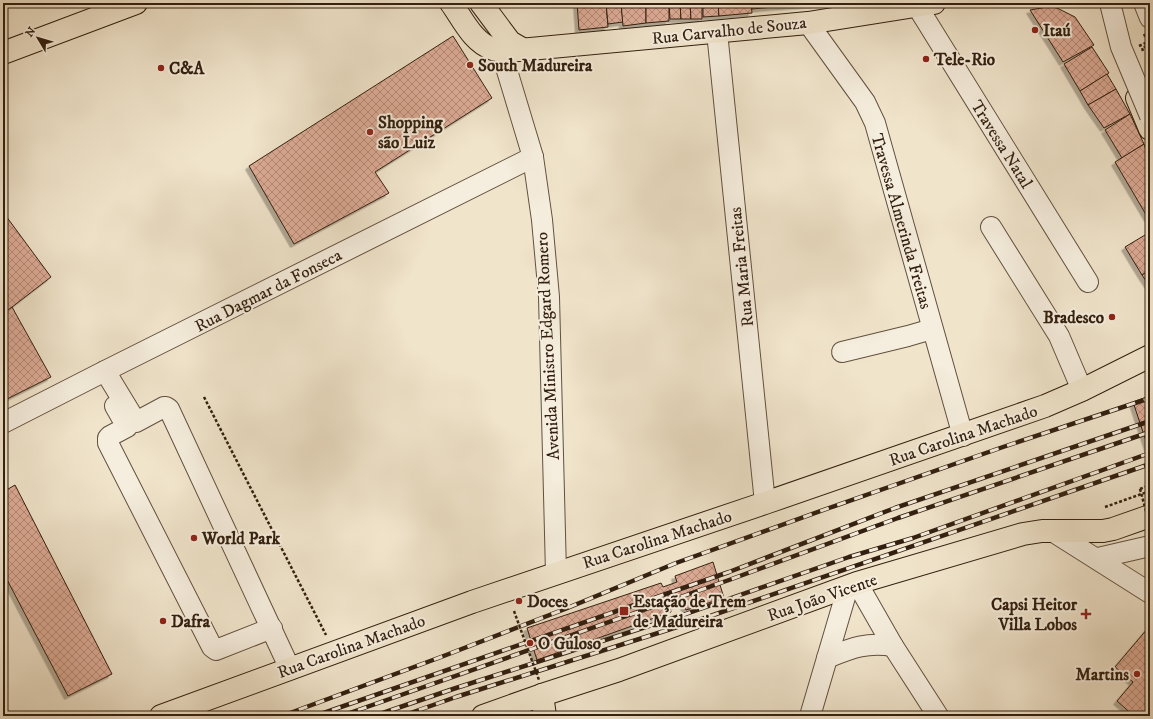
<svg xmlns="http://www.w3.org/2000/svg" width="1153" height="719" viewBox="0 0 1153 719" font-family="'IM FELL DW Pica',serif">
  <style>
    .building { fill: url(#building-cross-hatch); stroke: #321f0f; filter: url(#shadow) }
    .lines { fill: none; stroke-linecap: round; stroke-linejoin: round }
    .minor-casing { stroke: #62503e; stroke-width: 22 }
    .major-casing { stroke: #321f0f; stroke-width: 24 }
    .path { stroke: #321f0f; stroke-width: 2.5; stroke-dasharray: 3 2; stroke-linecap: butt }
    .minor { stroke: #f5eddd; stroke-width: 20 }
    .major { stroke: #f0e4cb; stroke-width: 22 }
    .rail-casing { stroke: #321f0f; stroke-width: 4.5 }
    .rail { stroke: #f5eddd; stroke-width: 3; stroke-dasharray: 9; stroke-linecap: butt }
    .minor-bridge-casing { stroke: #62503e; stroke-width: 22; stroke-linecap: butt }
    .path-bridge { stroke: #321f0f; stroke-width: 2.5; stroke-dasharray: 3 2; stroke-linecap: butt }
    .minor-bridge { stroke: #f5eddd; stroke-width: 20 }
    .poi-dot { fill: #8f2418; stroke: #f5eddd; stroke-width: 1.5 }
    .labels { text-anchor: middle; stroke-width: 4; stroke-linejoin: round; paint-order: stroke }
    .street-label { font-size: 17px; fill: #321f0f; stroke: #f5eddd }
    .poi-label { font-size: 17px; font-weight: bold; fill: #321f0f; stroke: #f5eddd; text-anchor: start }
  </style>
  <defs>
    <pattern id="building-cross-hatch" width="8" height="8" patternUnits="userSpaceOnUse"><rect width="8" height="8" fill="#ddab96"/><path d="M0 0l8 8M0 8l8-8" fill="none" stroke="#b48b79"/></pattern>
    <filter id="shadow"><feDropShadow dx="-3.5" dy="3.5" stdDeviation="0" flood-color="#0004"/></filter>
  </defs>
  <rect width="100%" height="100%" fill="#f0e4cb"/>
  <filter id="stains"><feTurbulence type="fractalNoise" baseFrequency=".005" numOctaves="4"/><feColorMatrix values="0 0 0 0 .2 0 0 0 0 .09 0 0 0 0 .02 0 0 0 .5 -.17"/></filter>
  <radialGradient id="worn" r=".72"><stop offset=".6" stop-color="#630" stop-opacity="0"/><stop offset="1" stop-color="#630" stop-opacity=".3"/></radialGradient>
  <g class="building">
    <path d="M577,3H606L608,27L579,30Z"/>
    <path d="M606,3H621L623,22L608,24Z"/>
    <path d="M621,3H646V23L623,26Z"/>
    <path d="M646,3H669V21L646,23Z"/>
    <path d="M669,3H680L681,19H670Z"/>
    <path d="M680,3H690L691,19H681Z"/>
    <path d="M690,3H702V19H691Z"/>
    <path d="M703,3H718L719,16L703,17Z"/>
    <path d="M718,3H751L752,13L719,16Z"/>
    <path d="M751,3H773V7L752,9Z"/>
    <path d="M773,3H816V4L773,7Z"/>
    <path d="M1053,6L1075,17L1094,45L1063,62L1030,10Z"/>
    <path d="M453,36L492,98L375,172L389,193L294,244L249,166Z"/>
    <path d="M1092,47L1109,73L1080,91L1064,64Z"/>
    <path d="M1107,74L1116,89L1088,105L1080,91Z"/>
    <path d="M1116,89L1130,114L1104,128L1088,105Z"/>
    <path d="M1130,114L1144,144L1122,158L1105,130Z"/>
    <path d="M1144,144L1150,163V217L1148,218L1115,162Z"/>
    <path d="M3,212L51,277L3,314Z"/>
    <path d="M1150,232V270L1142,275L1125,247Z"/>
    <path d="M1150,270V287L1142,275Z"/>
    <path d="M12,307L51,377L3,401V314Z"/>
    <path d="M1150,396V453L1133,402Z"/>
    <path d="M15,485L112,674L68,696L3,572V492Z"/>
    <path d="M713,562L724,598L686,610L683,603L670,607L671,612L537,660L527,628L661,583L663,587L677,582L675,576Z"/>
    <path d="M1148,628L1150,629V711L1145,716H1134L1117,701L1133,682L1115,667Z"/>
  </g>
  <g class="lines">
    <defs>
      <g id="minor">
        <path d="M1144,3L1150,18"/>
        <path d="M917,6L1088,282"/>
        <path d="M808,23L865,102L875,123L963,436"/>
        <path d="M717,32L765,503"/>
        <path d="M508,51L506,58L505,64L533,157L542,220L549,297L556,573"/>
        <path d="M991,227L1059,336L1082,390"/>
        <path d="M842,352L908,336L932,329"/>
        <path d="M105,371L136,422L164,407H166L169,409L290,669"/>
        <path d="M115,406L127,427L110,436L108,438V443L212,647L216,650L272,628"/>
        <path d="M3,423L105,371L533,157"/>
        <path d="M1052,531L1150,593"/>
        <path d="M1098,558L1150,546"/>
        <path d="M857,583L893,646L938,716"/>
        <path d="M827,658C852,648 866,642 893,646"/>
        <path d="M810,716L848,587"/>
      </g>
      <g id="major">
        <path d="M451,3C462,18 473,43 493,49C497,51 503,51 508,51L808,23L934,3"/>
        <path d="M481,3L510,42L524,50"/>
        <path d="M3,53L136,3"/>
        <path d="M1137,98L1150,129"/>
        <path d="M542,695L545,716"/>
        <path d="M161,716L472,602L765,503L1045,406L1082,390L1150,356"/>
        <path d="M483,716L542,695L619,670L857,583L1023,534L1042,531H1103L1113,529L1150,516"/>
      </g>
    </defs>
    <use href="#minor" class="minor-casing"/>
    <use href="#major" class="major-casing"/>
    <g class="path">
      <path d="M1144,34L1150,47"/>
      <path d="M1143,51L1142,48L1149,45"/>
      <path d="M1150,379L1148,383L1150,385"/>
      <path d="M204,397L326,635"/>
      <path d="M1140,489L1150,485"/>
      <path d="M1105,507L1150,491"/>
    </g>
    <use href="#minor" class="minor"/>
    <use href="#major" class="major"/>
    <defs>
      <g id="rail">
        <path d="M282,716L441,657L565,609L676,563L829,508L1003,447L1150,398"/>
        <path d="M315,716L729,572L895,508L1150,421"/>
        <path d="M341,716L729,580L898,518L1150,432"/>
        <path d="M374,716L453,689L683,615L849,557L913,538L1150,453"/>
        <path d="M402,716L456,697L696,621L1150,464"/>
      </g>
    </defs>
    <use href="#rail" class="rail-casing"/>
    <use href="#rail" class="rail"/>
    <defs>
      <path id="minor-bridge" d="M1110,3L1121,47L1150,116"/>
    </defs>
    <use href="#minor-bridge" class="minor-bridge-casing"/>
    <g class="path-bridge">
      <path d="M1139,46L1150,41"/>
      <path d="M1140,489L1150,526"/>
      <path d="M514,611L539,680"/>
    </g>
    <use href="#minor-bridge" class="minor-bridge"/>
  </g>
  <g class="poi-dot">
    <circle cx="1035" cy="30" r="4"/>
    <circle cx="926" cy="59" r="4"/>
    <circle cx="470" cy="65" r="4"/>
    <circle cx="161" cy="68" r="4"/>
    <circle cx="370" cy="132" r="4"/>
    <circle cx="1112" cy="317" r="4"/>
    <circle cx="194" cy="538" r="4"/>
    <circle cx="519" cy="601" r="4"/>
    <rect x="619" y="606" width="10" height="10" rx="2"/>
    <path d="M1084 608h4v4h4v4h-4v4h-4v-4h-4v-4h4z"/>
    <circle cx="163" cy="621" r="4"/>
    <circle cx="530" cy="643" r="4"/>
    <circle cx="1137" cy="674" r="4"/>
  </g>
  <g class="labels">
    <g class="street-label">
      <text transform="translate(729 30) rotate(-6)" y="6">Rua Carvalho de Souza</text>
      <text transform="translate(1002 144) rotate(58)" y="6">Travessa Natal</text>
      <text transform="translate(902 221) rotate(74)" y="6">Travessa Almerinda Freitas</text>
      <text transform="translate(741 267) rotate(-96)" y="6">Rua Maria Freitas</text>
      <text transform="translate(268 290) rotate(-27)" y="6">Rua Dagmar da Fonseca</text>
      <text transform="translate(547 346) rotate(-93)" y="6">Avenida Ministro Edgard Romero</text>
      <text transform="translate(963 435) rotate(-19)" y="6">Rua Carolina Machado</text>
      <text transform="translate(657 539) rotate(-18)" y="6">Rua Carolina Machado</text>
      <text transform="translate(822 597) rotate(-19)" y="6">Rua João Vicente</text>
      <text transform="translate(351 646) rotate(-20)" y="6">Rua Carolina Machado</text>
    </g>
    <g class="poi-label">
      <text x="1043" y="36">Itaú</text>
      <text x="934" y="65">Tele-Rio</text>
      <text x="478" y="71">South Madureira</text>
      <text x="169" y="74">C&amp;A</text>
      <text x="378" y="128">Shopping<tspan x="378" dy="20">são Luiz</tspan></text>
      <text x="1104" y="323" text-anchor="end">Bradesco</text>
      <text x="202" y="544">World Park</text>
      <text x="527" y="607">Doces</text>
      <text x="633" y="607">Estação de Trem<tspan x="633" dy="20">de Madureira</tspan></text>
      <text x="1077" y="610" text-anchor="end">Capsi Heitor<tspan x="1077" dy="20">Villa Lobos</tspan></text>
      <text x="171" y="627">Dafra</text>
      <text x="538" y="649">O Guloso</text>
      <text x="1129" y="680" text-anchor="end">Martins</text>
    </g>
  </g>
  <rect width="1153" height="719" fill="none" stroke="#f0e4cb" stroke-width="16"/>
  <rect x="4" y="4" width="1145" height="711" fill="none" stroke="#321f0f" stroke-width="2"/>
  <rect x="8" y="8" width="1137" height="703" fill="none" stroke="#321f0f"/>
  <g transform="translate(38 38) rotate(308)" stroke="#f5eddd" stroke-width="3" paint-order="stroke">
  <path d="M0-3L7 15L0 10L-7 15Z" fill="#321f0f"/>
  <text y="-6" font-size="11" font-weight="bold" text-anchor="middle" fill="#321f0f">N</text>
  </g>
  <rect width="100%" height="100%" filter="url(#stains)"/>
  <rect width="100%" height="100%" fill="url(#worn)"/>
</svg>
